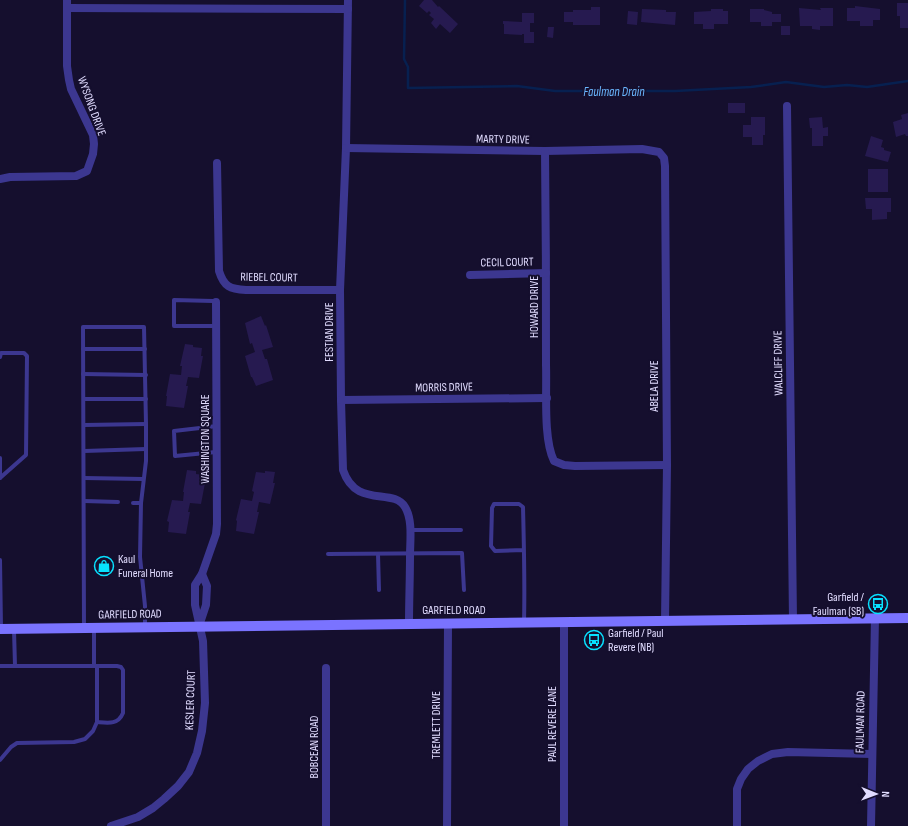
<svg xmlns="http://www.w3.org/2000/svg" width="908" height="826" viewBox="0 0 908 826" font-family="'Sofia Sans Condensed',sans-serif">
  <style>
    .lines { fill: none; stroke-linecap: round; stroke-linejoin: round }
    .stream { stroke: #072050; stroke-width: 2.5 }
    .building { fill: #261a50 }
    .service { stroke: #3c3790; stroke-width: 4 }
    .minor { stroke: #3c3790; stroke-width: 8 }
    .secondary { stroke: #7a73ff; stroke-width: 10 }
    .labels { text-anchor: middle; stroke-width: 4; stroke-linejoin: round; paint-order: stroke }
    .street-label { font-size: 12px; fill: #e1dcff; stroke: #150f2e }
    .poi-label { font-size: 12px; fill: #e1dcff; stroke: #150f2e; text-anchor: start }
    .water-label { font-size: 13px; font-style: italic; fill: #6ab7ff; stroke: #150f2e }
  </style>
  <rect width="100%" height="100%" fill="#150f2e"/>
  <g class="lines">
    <path class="stream" d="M405,0L404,59L408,67V88L517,86L555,91H675L751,87L786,82L824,87L847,85L867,87L908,81"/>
  </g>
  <g class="building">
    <path d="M424,0H432L438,7L439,6L458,24L450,33L440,24L436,29L431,23L434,19L429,15L431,13L429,11L427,13L419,6Z"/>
    <path d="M897,3H908V28H900V16H897Z"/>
    <path d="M855,6L880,9V20H873V26H860V21H847V8H855Z"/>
    <path d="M591,7H600V25H573V22H564V12H573V10H591Z"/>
    <path d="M799,8L821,10L820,8H833V26H820V30L812,29V26H800Z"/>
    <path d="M642,9L666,10V12H676L675,25L641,22Z"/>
    <path d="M711,9H723V11H728V24H714V29H703V24H694V12L711,11Z"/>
    <path d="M750,9H764V10L772,12V14H781V22H772V26H761V22H750Z"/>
    <path d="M628,11L638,12L637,25L627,24Z"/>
    <path d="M522,13H534V23H530V32H534V43H524V34H522V35L504,34V24H503V21L522,22Z"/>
    <rect x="781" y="26" width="9" height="9"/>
    <path d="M548,27H554L553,38L547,37Z"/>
    <rect x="728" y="103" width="17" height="10"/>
    <path d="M908,113V136H906L905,134L896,137L893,122L902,119L901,115Z"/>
    <path d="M751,117H765V135H763V145H752V137H743V125H751Z"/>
    <path d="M822,117L823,128L828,127V136H823V146H812V128H810L809,118Z"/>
    <path d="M871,136L883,140L881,147L884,148V150L891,152L888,162L865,156Z"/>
    <rect x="868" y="169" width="20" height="23"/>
    <path d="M865,198H891V212H887V219L872,220V209H866Z"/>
    <path d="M261,316L265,326L266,325L273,347L262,350L265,359H267L273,380L256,386L252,377H251L245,356L255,352L252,343L250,344L245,323Z"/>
    <path d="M185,344L193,345V347L202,348L201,356H203L199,378L188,377L186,386H188L184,408L166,406L167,396H166L170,374L181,375L182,366H180Z"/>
    <path d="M187,470L196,471V474L205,475L204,483H205L201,504L190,503L188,512H190L186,534L168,532L169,522L167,521L172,500L183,501L184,492H183Z"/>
    <path d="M265,471L275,472L273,483H275L270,504L259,502L257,512H259L254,534L236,531L237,521L236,520L241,499L252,501L254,492L252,491L256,472L265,473Z"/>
  </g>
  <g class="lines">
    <g class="service">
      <path d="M216,302L213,301L174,300V326H216"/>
      <path d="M83,349H145"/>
      <path d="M0,357L1,353H24L27,356L26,455L0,478"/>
      <path d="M83,374L146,375"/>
      <path d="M84,399H146"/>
      <path d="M84,425L146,424"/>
      <path d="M84,451L146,449"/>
      <path d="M216,452L175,456L174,431L217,426"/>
      <path d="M0,458V478"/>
      <path d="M84,478L143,479"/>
      <path d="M84,501L118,502"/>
      <path d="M133,503H141"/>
      <path d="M410,530H461"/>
      <path d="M524,550L495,551L491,546L492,508L494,504H519L523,507C524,546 525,584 524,622"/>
      <path d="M328,554L462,553L464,590"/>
      <path d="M378,554L379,590"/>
      <path d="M0,560L1,628"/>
      <path d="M84,628L83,327H144L146,424V461L141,503L140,557L145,606V626"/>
      <path d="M14,630L15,666"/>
      <path d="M0,666H117L121,667L123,670V713C118,725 108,723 97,722"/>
      <path d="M94,666V628"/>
      <path d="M0,760L11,747L17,743L74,742L85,739L93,731L97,722V666"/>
    </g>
    <g class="minor">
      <path d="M348,0L346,148L340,290L341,400L343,470C356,509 393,487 405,507C413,520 410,541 410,556C410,578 409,601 409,623"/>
      <path d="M67,8L348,9"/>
      <path d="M787,106L793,620"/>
      <path d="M346,148L545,151L642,149L659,152L664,158L665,166L667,465L665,621"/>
      <path d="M545,151C546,222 546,294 546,365C547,391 543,439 554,461L564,465L575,466L667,465"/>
      <path d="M217,163L219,271C224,287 230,289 246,290H340"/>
      <path d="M0,179L10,177L76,176L87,171L93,154L94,144L93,135L71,89L69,80L67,66V0"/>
      <path d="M470,275L546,273"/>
      <path d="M341,400L547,398"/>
      <path d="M202,574L216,534L217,524L216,302"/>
      <path d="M326,668V826"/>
      <path d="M111,826L138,817L153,808L164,799L178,786L189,772L197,753L202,731L205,703L203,641L195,605V585L202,574L207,586L206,605L199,626"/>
      <path d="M447,826L448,623"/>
      <path d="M564,826V622"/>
      <path d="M737,826V789L741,779L748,769L758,761L772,754L788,752L872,754"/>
      <path d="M871,826L875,618"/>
    </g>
    <path class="secondary" d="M0,629L908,618"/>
  </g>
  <defs>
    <symbol id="shop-ring" viewBox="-11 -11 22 22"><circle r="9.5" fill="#150f2e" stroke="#08e1ff" stroke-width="1.5"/><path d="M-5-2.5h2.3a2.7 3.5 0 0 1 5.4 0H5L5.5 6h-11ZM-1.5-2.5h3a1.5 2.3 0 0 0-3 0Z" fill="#08e1ff"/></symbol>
    <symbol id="bus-ring" viewBox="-11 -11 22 22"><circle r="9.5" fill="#150f2e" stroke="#08e1ff" stroke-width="1.5"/><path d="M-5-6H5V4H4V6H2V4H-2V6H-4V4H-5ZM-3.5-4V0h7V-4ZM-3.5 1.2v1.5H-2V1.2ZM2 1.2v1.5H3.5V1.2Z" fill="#08e1ff"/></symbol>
  </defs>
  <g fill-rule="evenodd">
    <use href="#shop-ring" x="93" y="555" width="22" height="22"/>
    <use href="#bus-ring" x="867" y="593" width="22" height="22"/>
    <use href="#bus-ring" x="583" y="629" width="22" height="22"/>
  </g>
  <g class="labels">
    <g class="street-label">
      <text transform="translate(92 106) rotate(70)" y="4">WYSONG DRIVE</text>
      <text transform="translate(503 139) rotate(1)" y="4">MARTY DRIVE</text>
      <text transform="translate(507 262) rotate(-1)" y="4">CECIL COURT</text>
      <text transform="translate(269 277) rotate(1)" y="4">RIEBEL COURT</text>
      <text transform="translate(534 307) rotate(-90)" y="4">HOWARD DRIVE</text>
      <text transform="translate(329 332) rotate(-90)" y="4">FESTIAN DRIVE</text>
      <text transform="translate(778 363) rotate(-91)" y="4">WALCLIFF DRIVE</text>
      <text transform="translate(654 386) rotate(-90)" y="4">ABELA DRIVE</text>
      <text transform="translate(444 387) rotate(-1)" y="4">MORRIS DRIVE</text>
      <text transform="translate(205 439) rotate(-90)" y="4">WASHINGTON SQUARE</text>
      <text x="454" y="614">GARFIELD ROAD</text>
      <text transform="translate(130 614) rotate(-1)" y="4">GARFIELD ROAD</text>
      <text transform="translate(190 700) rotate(-88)" y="4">KESLER COURT</text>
      <text transform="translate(860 722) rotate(-89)" y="4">FAULMAN ROAD</text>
      <text transform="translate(552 724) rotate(-90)" y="4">PAUL REVERE LANE</text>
      <text transform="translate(436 725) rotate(-90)" y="4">TREMLETT DRIVE</text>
      <text transform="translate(314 747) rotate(-90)" y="4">BOBCEAN ROAD</text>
    </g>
    <g class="poi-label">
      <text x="118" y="563">Kaul<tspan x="118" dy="14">Funeral Home</tspan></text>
      <text x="864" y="601" text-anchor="end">Garfield /<tspan x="864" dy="14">Faulman (SB)</tspan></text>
      <text x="608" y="637">Garfield / Paul<tspan x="608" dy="14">Revere (NB)</tspan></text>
    </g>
    <g class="water-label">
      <text x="614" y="96">Faulman Drain</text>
    </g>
  </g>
  <g transform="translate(876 794) rotate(91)" stroke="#150f2e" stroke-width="3" paint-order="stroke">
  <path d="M0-3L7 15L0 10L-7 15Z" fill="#e1dcff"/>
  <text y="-6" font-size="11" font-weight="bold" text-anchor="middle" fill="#e1dcff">N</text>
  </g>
</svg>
